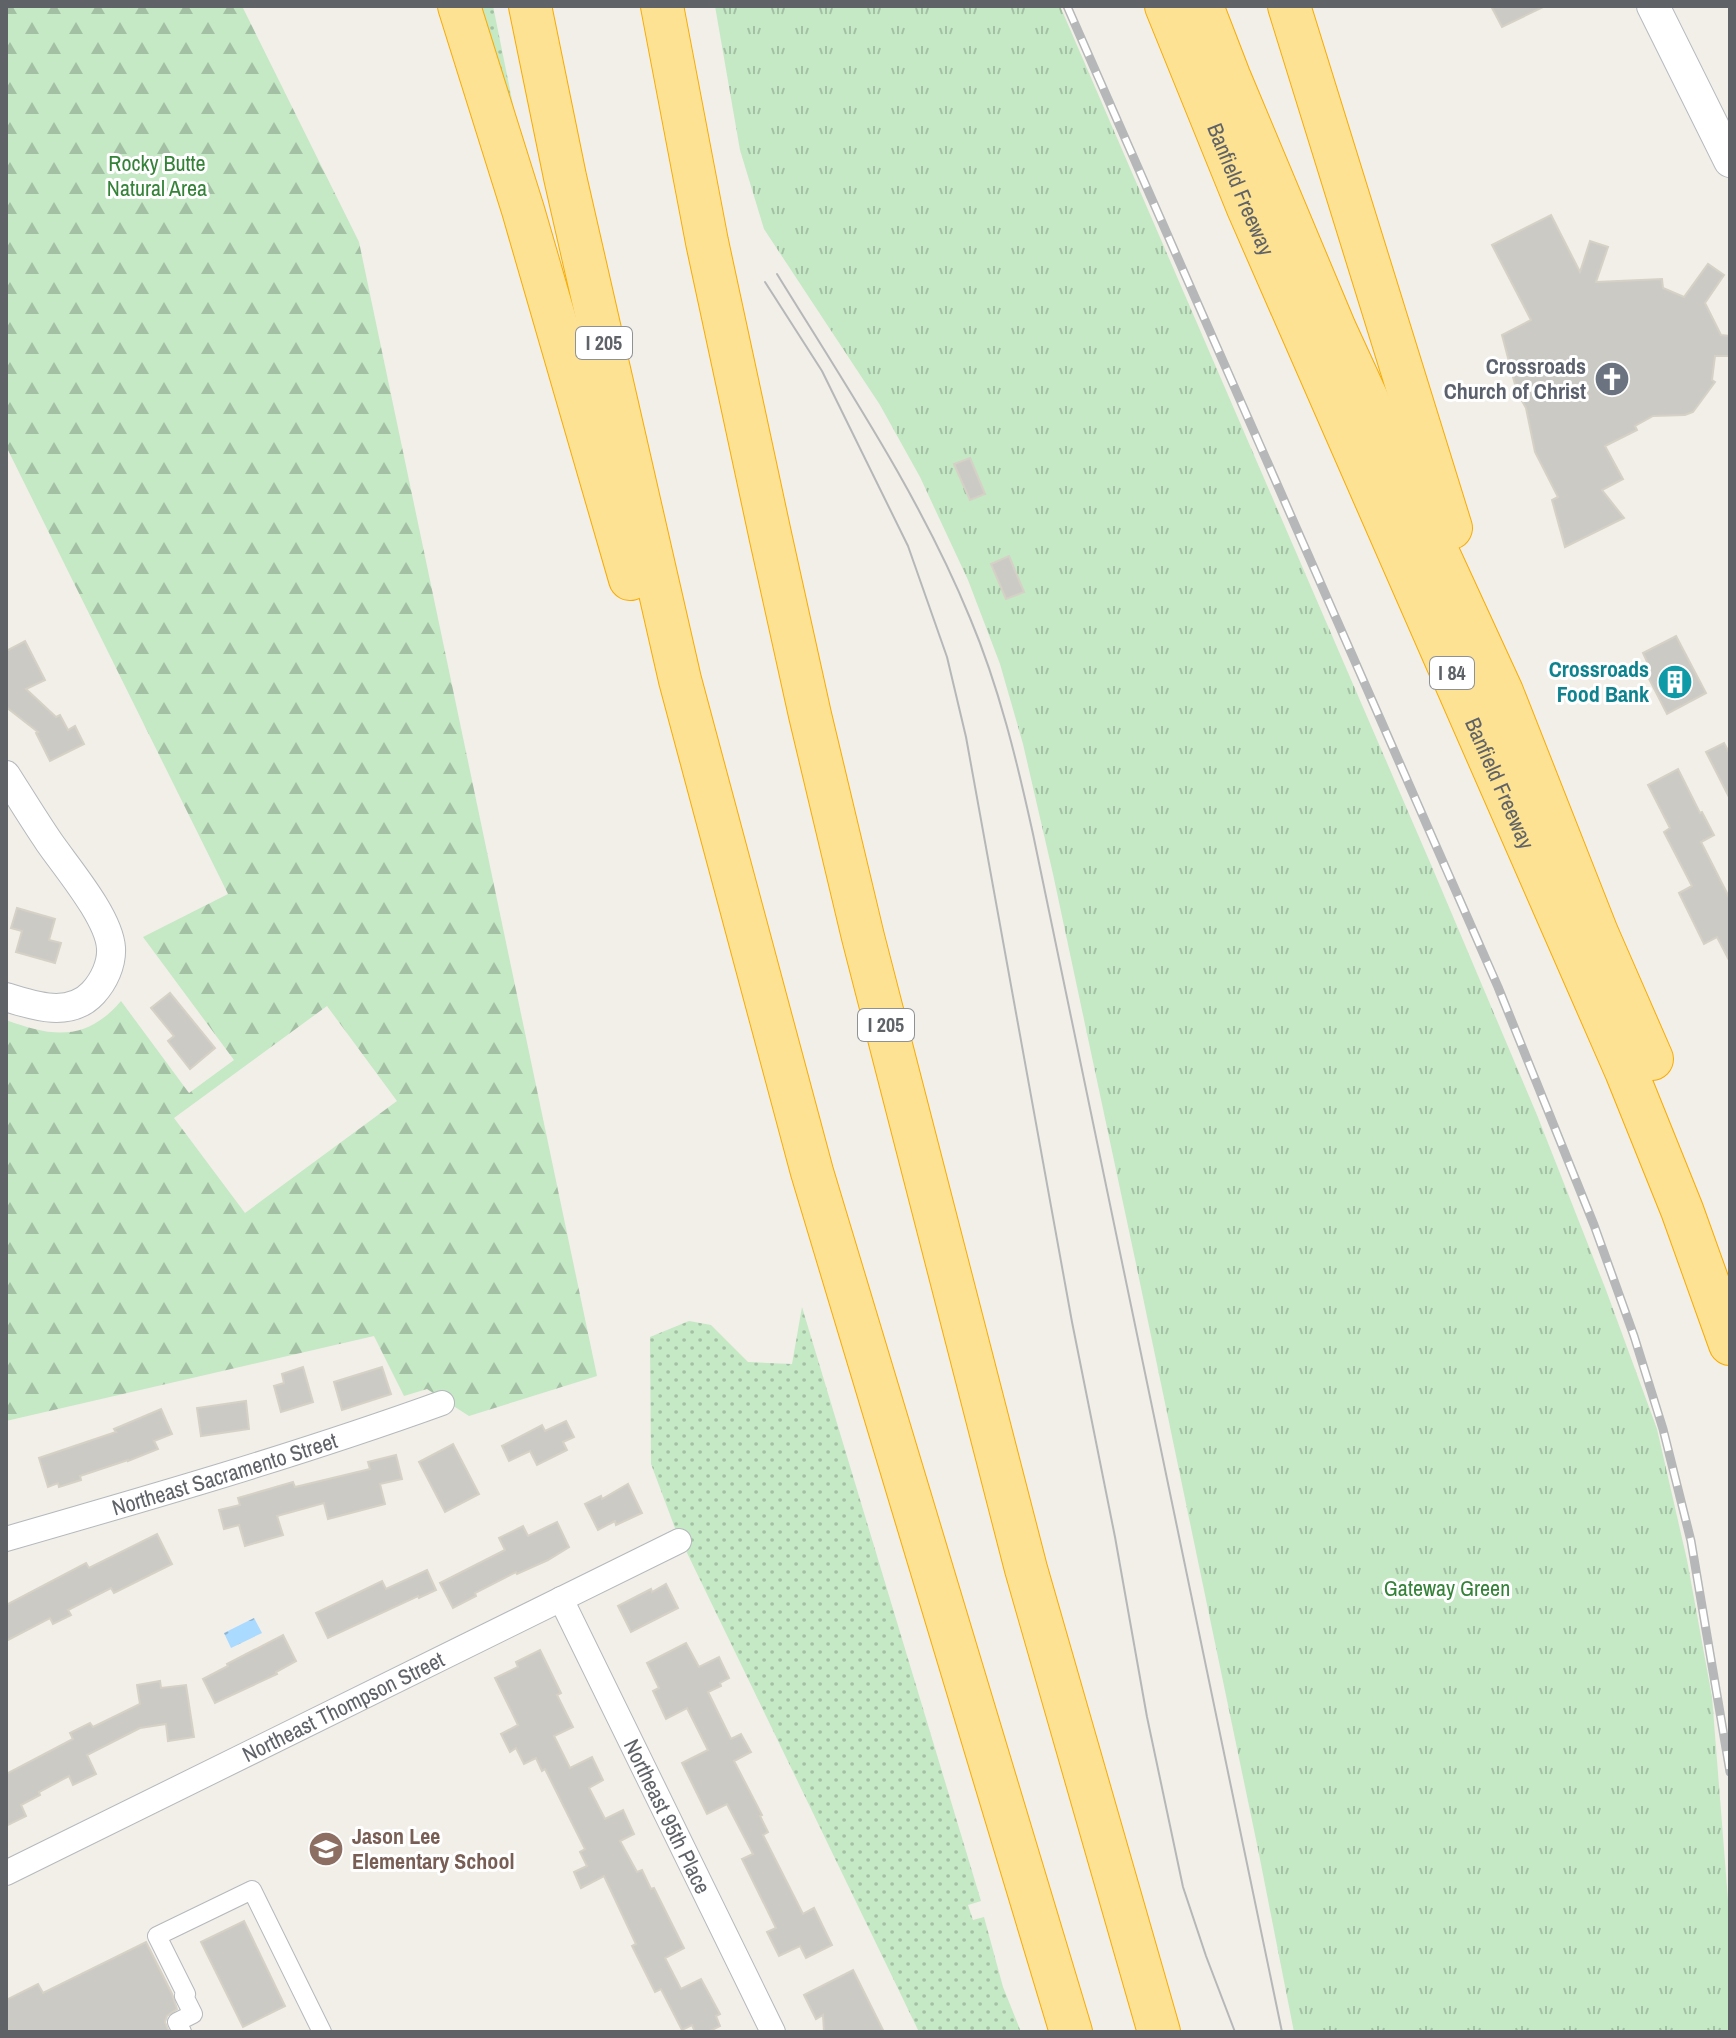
<svg xmlns="http://www.w3.org/2000/svg" width="1736" height="2038" viewBox="0 0 1736 2038" font-family="'Archivo Narrow',sans-serif">
  <style>
    .grass { fill: url(#grass-dots) }
    .forest { fill: url(#forest-firs); fill-rule: evenodd }
    .park { fill: url(#park-tufts) }
    .water { fill: url(#water-ripples) }
    .building { fill: #cccac5; stroke: #d6d1c6; stroke-width: 2 }
    .lines { fill: none; stroke-linecap: round; stroke-linejoin: round }
    .pedestrian-casing { stroke: #b5b8bc; stroke-width: 20 }
    .minor-casing { stroke: #b5b8bc; stroke-width: 26 }
    .tertiary-casing { stroke: #b5b8bc; stroke-width: 30 }
    .secondary-casing { stroke: #b6babf; stroke-width: 34 }
    .motorway-casing { stroke: #f9ab00; stroke-width: 44 }
    .pedestrian { stroke: #fff; stroke-width: 18 }
    .minor { stroke: #fff; stroke-width: 24 }
    .tertiary { stroke: #fff; stroke-width: 28 }
    .secondary { stroke: #fff; stroke-width: 32 }
    .motorway { stroke: #fde293; stroke-width: 42 }
    .tram { stroke: #b6b7b8; stroke-width: 2 }
    .rail-casing { stroke: #b6b7b8; stroke-width: 9 }
    .rail { stroke: #fff; stroke-width: 6; stroke-dasharray: 18; stroke-linecap: butt }
    .labels { text-anchor: middle; stroke-width: 6; stroke-linejoin: round; paint-order: stroke }
    .shield { fill: #fff; stroke: #8f9295; stroke-width: 2 }
    .shield-label { font-size: 20px; font-weight: bold; fill: #5f6368 }
    .park-label { font-size: 22px; fill: #348238; stroke: #fff }
    .street-label { font-size: 22px; fill: #5f6368; stroke: #fff }
    .worship-label { font-size: 22px; font-weight: bold; fill: #5b616d; stroke: #fff; text-anchor: end }
    .culture-label { font-size: 22px; font-weight: bold; fill: #0d838f; stroke: #fff; text-anchor: end }
    .education-label { font-size: 22px; font-weight: bold; fill: #785e54; stroke: #fff; text-anchor: start }
  </style>
  <defs>
    <pattern id="grass-dots" width="8" height="8" patternUnits="userSpaceOnUse" patternTransform="scale(2)"><rect width="8" height="8" fill="#c5e8c5"/><path d="M2 2h.1M6 6h.1" fill="none" stroke="#a3c0a4" stroke-width="1.8" stroke-linecap="round"/></pattern>
    <pattern id="forest-firs" width="22" height="20" patternUnits="userSpaceOnUse" patternTransform="scale(2)"><rect width="22" height="20" fill="#c5e8c5"/><path d="M5 1l3.5 6h-7zM16 11l3.5 6h-7z" fill="#a3c0a4"/></pattern>
    <pattern id="park-tufts" width="24" height="20" patternUnits="userSpaceOnUse" patternTransform="scale(2)"><rect width="24" height="20" fill="#c5e8c5"/><path d="M3 7l-1-3M5 7V3M7 7l1-3M15 17l-1-3M17 17v-4M19 17l1-3" fill="none" stroke="#a3c0a4"/></pattern>
    <pattern id="water-ripples" width="26" height="14" patternUnits="userSpaceOnUse" patternTransform="scale(2)"><rect width="26" height="14" fill="#aadaff"/><path d="M2 4q2-2 4 0t4 0M15 11q2-2 4 0t4 0" fill="none" stroke="#8eb4d2"/></pattern>
  </defs>
  <rect width="100%" height="100%" fill="#f1efe8"/>
  <g class="grass">
    <path d="M477,6H493L522,149Z"/>
    <path d="M802,1307L981,1901L968,1905L973,1920L984,1917L1003,1987L1021,2032H919L675,1528L651,1464L650,1337L689,1321L711,1325L748,1362L792,1364Z"/>
  </g>
  <path class="forest" d="M6,6H242L359,242L597,1376L469,1416L427,1389L404,1396L374,1336L6,1421V1020C52,1037 86,1042 121,1001L189,1093L234,1060L143,937L228,894L6,446ZM327,1006L397,1101L245,1213L174,1118Z"/>
  <path class="park" d="M715,6H1060L1432,867L1537,1115L1606,1290L1657,1429L1687,1560L1712,1697L1730,1925V2032H1294L1258,1849L1135,1259L1053,874L1023,744L1000,664L968,580L920,477L880,405L764,229L740,150Z"/>
  <path class="water" d="M254,1618L262,1633L231,1648L224,1633Z"/>
  <g class="building">
    <path d="M1491,6H1545L1502,27Z"/>
    <path d="M1551,215L1580,272L1590,241L1608,247L1596,282L1662,279L1663,288L1684,297L1708,264L1724,275L1705,303L1721,335L1730,336V356H1715L1712,380L1715,382L1693,412L1685,415L1653,416L1635,426L1637,430L1605,446L1623,479L1602,490L1624,518L1565,547L1552,500L1558,497L1535,452L1526,408L1517,392L1502,335L1531,320L1492,245Z"/>
    <path d="M970,458L985,494L970,500L954,464Z"/>
    <path d="M1009,556L1024,592L1006,599L991,564Z"/>
    <path d="M1676,636L1706,693L1667,714L1645,671L1650,668L1643,653Z"/>
    <path d="M25,641L45,680L26,689L56,717L60,715L68,730L75,726L84,744L50,761L36,733L38,732L6,707V651Z"/>
    <path d="M1724,743L1730,754V799L1706,752Z"/>
    <path d="M1678,769L1700,813L1702,812L1714,835L1701,842L1730,899V962L1717,937L1704,944L1679,893L1692,886L1664,832L1670,828L1648,785Z"/>
    <path d="M17,908L55,919L49,940L61,943L55,963L16,952L22,931L11,928Z"/>
    <path d="M170,993L215,1048L190,1069L168,1041L174,1036L151,1008Z"/>
    <path d="M303,1367L313,1402L281,1412L274,1386L284,1383L282,1374Z"/>
    <path d="M382,1367L391,1394L342,1410L334,1382Z"/>
    <path d="M246,1401L249,1429L201,1436L197,1408Z"/>
    <path d="M161,1409L172,1434L154,1441L158,1449L128,1461V1460L80,1476L81,1480L59,1487L58,1483L48,1487L39,1458L116,1432L114,1429Z"/>
    <path d="M566,1421L574,1437L563,1442L567,1450L537,1465L530,1451L509,1461L502,1446L542,1425L545,1431Z"/>
    <path d="M453,1444L479,1494L445,1512L419,1462Z"/>
    <path d="M396,1455L402,1479L380,1484L385,1504L328,1519L324,1503L277,1516L283,1535L245,1546L239,1525L224,1529L219,1510L240,1505L238,1498L293,1482L295,1487L370,1469L368,1462Z"/>
    <path d="M628,1484L642,1513L616,1525L615,1521L598,1530L585,1504L601,1496L602,1499Z"/>
    <path d="M557,1522L569,1547L548,1560L517,1574L516,1572L475,1593L476,1596L453,1608L440,1583L505,1550L499,1538L523,1526L528,1536Z"/>
    <path d="M157,1534L172,1564L114,1593L111,1588L68,1610L71,1615L53,1624L50,1618L6,1641V1605L86,1563L89,1568Z"/>
    <path d="M427,1570L436,1590L419,1598L418,1596L328,1638L316,1613L382,1581L386,1589Z"/>
    <path d="M666,1584L678,1608L631,1632L618,1606L651,1589L652,1592Z"/>
    <path d="M283,1635L296,1661L276,1672L277,1674L215,1703L203,1679L228,1666L227,1664Z"/>
    <path d="M686,1643L699,1667L719,1657L729,1678L720,1683L721,1686L708,1692L731,1739L741,1734L751,1752L734,1761L762,1815L760,1816L768,1832L763,1835L803,1914L814,1908L832,1945L806,1958L800,1946L779,1956L767,1932L776,1928L742,1859L753,1854L727,1804L707,1814L682,1763L708,1750L687,1708L666,1719L653,1691L659,1688L647,1663Z"/>
    <path d="M540,1650L561,1693L557,1695L573,1727L554,1736L570,1768L592,1757L603,1780L589,1788L605,1819L623,1810L634,1834L620,1841L637,1872L642,1870L651,1889L654,1888L684,1948L665,1958L681,1989L701,1979L720,2014L716,2016L720,2026L708,2032H695L692,2025L682,2030L661,1989L655,1992L632,1946L636,1944L604,1876L581,1888L574,1872L587,1866L580,1852L585,1849L545,1769L542,1771L536,1758L524,1764L516,1748L510,1752L501,1734L518,1725L495,1678L518,1667L516,1662Z"/>
    <path d="M160,1681L161,1688L186,1685L194,1737L168,1741L166,1724L140,1728L87,1755L96,1774L73,1785L69,1776L39,1792L40,1795L21,1805L26,1816L6,1826V1774L73,1739L70,1733L90,1723L93,1727L140,1704L137,1685Z"/>
    <path d="M244,1921L285,2006L243,2027L201,1942Z"/>
    <path d="M146,1942L172,1994L177,2009L167,2016L165,2022L169,2032H6V2000L38,1984L43,1993Z"/>
    <path d="M853,1970L884,2032H824L823,2015L816,2019L804,1995Z"/>
  </g>
  <g class="lines">
    <defs>
      <path id="pedestrian" d="M182,2032L177,2022L193,2014L184,1996L186,1994L157,1936L252,1890L322,2032"/>
      <g id="minor">
        <path id="s1" d="M6,1539C152,1497 298,1455 442,1403"/>
        <path id="s2" d="M561,1599L773,2032"/>
        <path id="s3" d="M6,1873L679,1541"/>
      </g>
      <path id="tertiary" d="M6,775C20,797 34,820 49,842C67,868 109,917 111,948C112,964 104,981 93,993C70,1018 34,1006 6,997"/>
      <path id="secondary" d="M1653,6L1730,161"/>
      <g id="motorway">
        <path d="M459,6L523,210L630,579"/>
        <path d="M530,6L565,177L680,680L812,1172L1071,2032"/>
        <path d="M662,6L707,242L771,539L810,715L863,937L1026,1569L1159,2032"/>
        <path id="s4" d="M1166,6L1248,208L1626,1071L1682,1210L1730,1344"/>
        <path d="M1202,6L1229,76L1335,329L1502,692L1597,933L1652,1059"/>
        <path d="M1289,6L1451,528"/>
      </g>
    </defs>
    <use href="#pedestrian" class="pedestrian-casing"/>
    <use href="#minor" class="minor-casing"/>
    <use href="#tertiary" class="tertiary-casing"/>
    <use href="#secondary" class="secondary-casing"/>
    <use href="#motorway" class="motorway-casing"/>
    <use href="#pedestrian" class="pedestrian"/>
    <use href="#minor" class="minor"/>
    <use href="#tertiary" class="tertiary"/>
    <use href="#secondary" class="secondary"/>
    <use href="#motorway" class="motorway"/>
    <g class="tram">
      <path d="M777,274C846,386 920,496 970,618C999,687 1017,761 1033,834L1282,2032"/>
      <path d="M765,282L822,371L908,546L947,657L966,737L1072,1322L1115,1537L1147,1717L1183,1887L1206,1956L1235,2032"/>
    </g>
    <defs>
      <path id="rail" d="M1067,6L1498,987L1594,1225L1634,1336L1663,1429L1691,1541L1730,1772"/>
    </defs>
    <use href="#rail" class="rail-casing"/>
    <use href="#rail" class="rail"/>
  </g>
  <defs>
    <symbol id="church-disc" viewBox="-11 -11 22 22"><circle r="9.5" fill="#6b7280" stroke="#fff"/><path d="M-1.2-6h2.4v3.5h3.3v2.4h-3.3V6h-2.4V-.1h-3.3v-2.4h3.3Z" fill="#fff"/></symbol>
    <symbol id="building-disc" viewBox="-11 -11 22 22"><circle r="9.5" fill="#0f9aa8" stroke="#fff"/><path d="M-4-6H4V6H1V3H-1V6H-4ZM-2.5-4.3h1.7v1.8h-1.7ZM.8-4.3h1.7v1.8H.8ZM-2.5-1h1.7V.8h-1.7ZM.8-1h1.7V.8H.8Z" fill="#fff"/></symbol>
    <symbol id="school-disc" viewBox="-11 -11 22 22"><circle r="9.5" fill="#8d6e63" stroke="#fff"/><path d="M0-5L7-2L0 1L-7-2ZM-4 1L0 2.5L4 1V4Q0 6-4 4Z" fill="#fff"/></symbol>
  </defs>
  <g fill-rule="evenodd">
    <use href="#church-disc" x="1592" y="359" width="40" height="40"/>
    <use href="#building-disc" x="1655" y="662" width="40" height="40"/>
    <use href="#school-disc" x="306" y="1829" width="40" height="40"/>
  </g>
  <g class="labels">
    <g class="shield">
      <rect x="576" y="327" width="56" height="32" rx="6"/>
      <rect x="1430" y="657" width="44" height="32" rx="6"/>
      <rect x="858" y="1009" width="56" height="32" rx="6"/>
    </g>
    <g class="shield-label">
      <text x="604" y="350">I 205</text>
      <text x="1452" y="680">I 84</text>
      <text x="886" y="1032">I 205</text>
    </g>
    <g class="park-label">
      <text x="157" y="171">Rocky Butte<tspan x="157" dy="25">Natural Area</tspan></text>
      <text x="1447" y="1596">Gateway Green</text>
    </g>
    <g class="street-label">
      <text dy="8" stroke="none"><textPath href="#s4" startOffset="198">Banfield Freeway</textPath></text>
      <text dy="8" stroke="none"><textPath href="#s4" startOffset="846">Banfield Freeway</textPath></text>
      <text dy="8" stroke="none"><textPath href="#s1" startOffset="228">Northeast Sacramento Street</textPath></text>
      <text dy="8" stroke="none"><textPath href="#s3" startOffset="376">Northeast Thompson Street</textPath></text>
      <text dy="8" stroke="none"><textPath href="#s2" startOffset="242">Northeast 95th Place</textPath></text>
    </g>
    <g class="worship-label">
      <text x="1586" y="374">Crossroads<tspan x="1586" dy="25">Church of Christ</tspan></text>
    </g>
    <g class="culture-label">
      <text x="1649" y="677">Crossroads<tspan x="1649" dy="25">Food Bank</tspan></text>
    </g>
    <g class="education-label">
      <text x="352" y="1844">Jason Lee<tspan x="352" dy="25">Elementary School</tspan></text>
    </g>
  </g>
  <rect width="1736" height="2038" fill="none" stroke="#5f6368" stroke-width="16"/>
</svg>
